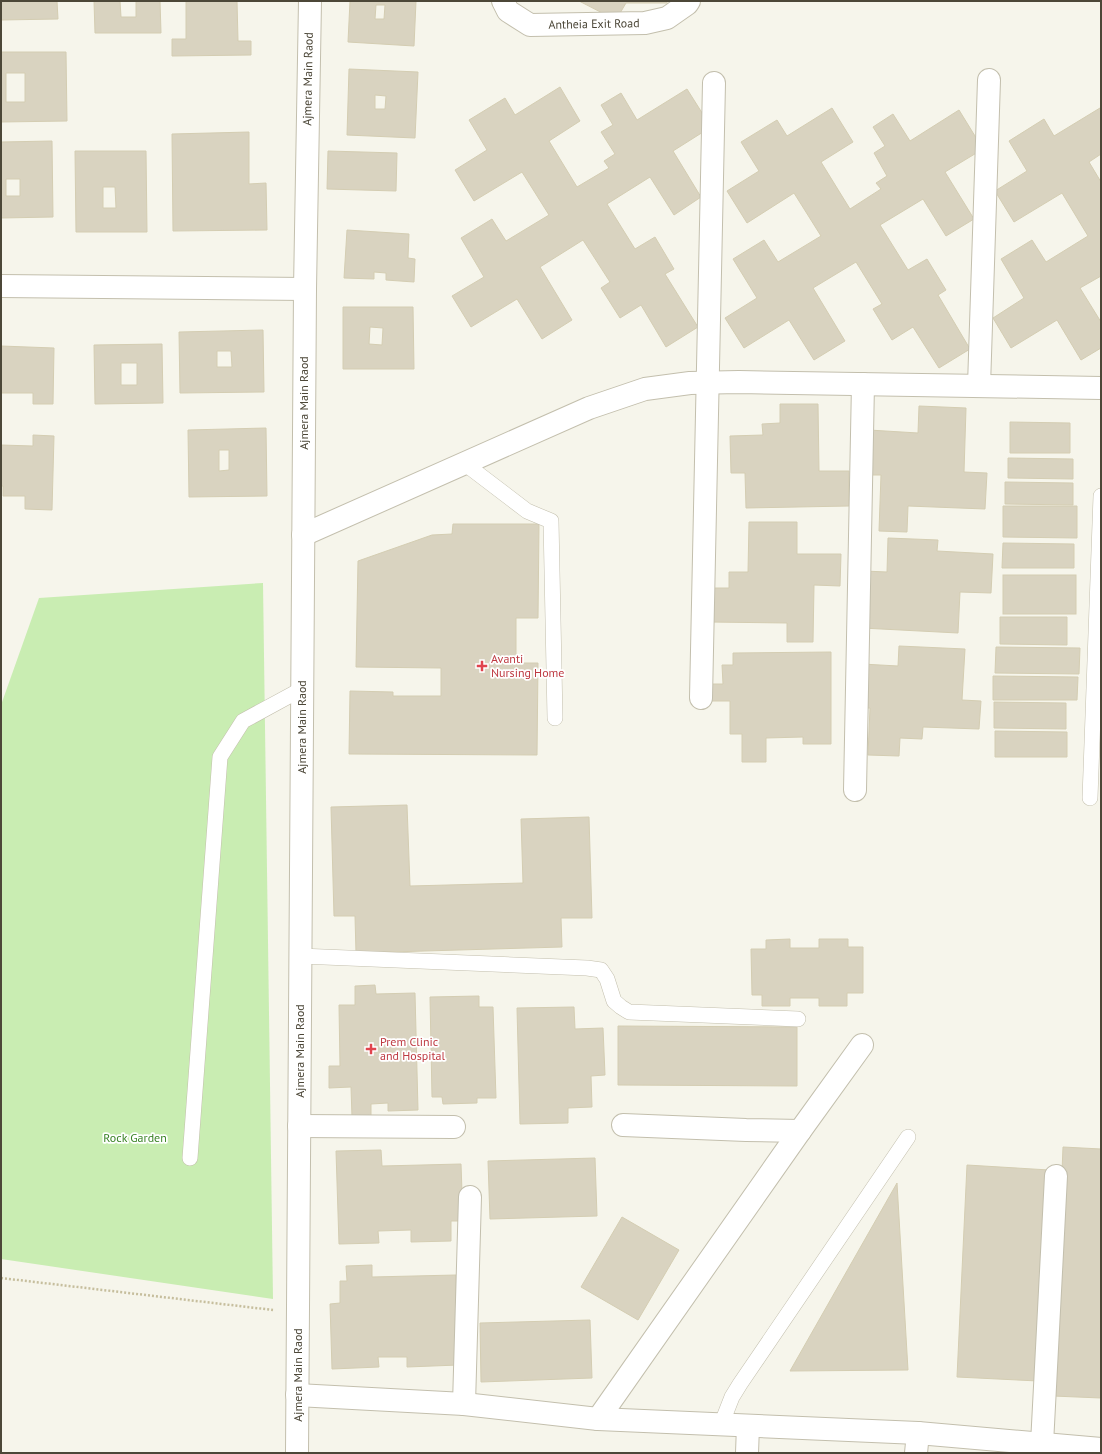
<svg xmlns="http://www.w3.org/2000/svg" width="1102" height="1454" viewBox="0 0 1102 1454" font-family="'PT Sans',sans-serif">
  <style>
    .green { fill: #c9edb2 }
    .building { fill: #d9d3c0; stroke: #d4cdb2; fill-rule: evenodd }
    .lines { fill: none; stroke-linecap: round; stroke-linejoin: round }
    .service-casing { stroke: #c3bfad; stroke-width: 16 }
    .minor-casing { stroke: #c3bfad; stroke-width: 24 }
    .tertiary-casing { stroke: #c3bfad; stroke-width: 24 }
    .path { stroke: #c6be9d; stroke-width: 2.5; stroke-dasharray: 2 2; stroke-linecap: butt }
    .service { stroke: #fff; stroke-width: 15 }
    .minor { stroke: #fff; stroke-width: 22 }
    .tertiary { stroke: #fff; stroke-width: 22 }
    .health-dot { fill: #e0444e; stroke: #fff; stroke-width: 1.5 }
    .labels { text-anchor: middle; stroke-width: 3.5; stroke-linejoin: round; paint-order: stroke }
    .street-label { font-size: 12px; fill: #4c4738; stroke: #fff }
    .health-label { font-size: 12px; fill: #be3a42; stroke: #fff; text-anchor: start }
    .park-label { font-size: 12px; fill: #3a8326; stroke: #fff }
  </style>
  <rect width="100%" height="100%" fill="#f6f5eb"/>
  <path class="green" d="M263,583L273,1299L1,1259V705L39,598Z"/>
  <g class="building">
    <path d="M1,1H57L58,19L1,20Z"/>
    <path d="M94,1H120L121,17H136V1H160L161,33H95Z"/>
    <path d="M186,1H237L238,41H251V55L172,56V39H186Z"/>
    <path d="M350,1H416L414,46L348,42ZM376,5H385L384,19H375Z"/>
    <path d="M579,1H667V3H626L616,20Z"/>
    <path d="M1,52H66L67,121L1,122ZM6,73H25V102H6Z"/>
    <path d="M349,69L418,72L415,138L347,135ZM375,95L386,96L385,109H375Z"/>
    <path d="M560,87L580,121L549,141L577,187L609,168L604,161L615,154L601,132L613,125L601,105L621,93L637,120L687,89L711,127L673,151L701,197L674,215L650,177L607,204L635,249L655,237L674,269L665,274L698,327L666,347L641,305L620,318L601,288L610,282L583,240L540,267L572,320L542,339L517,299L471,327L452,296L484,277L461,238L492,219L506,241L549,215L522,172L474,201L455,170L487,150L469,120L505,98L515,115Z"/>
    <path d="M832,108L853,142L821,162L850,209L881,189L876,183L887,176L874,153L885,146L873,127L893,114L910,141L959,110L983,149L945,172L974,219L946,236L923,199L880,225L908,270L927,259L946,290L938,295L970,349L939,368L913,327L892,340L873,309L882,304L856,262L813,288L845,341L814,360L789,320L744,348L725,318L757,298L733,259L764,240L778,262L821,236L794,193L747,223L727,191L759,171L741,142L777,120L787,136Z"/>
    <path d="M1100,108L1101,110V154L1089,162L1101,182V276L1080,288L1101,322V348L1081,360L1057,320L1011,348L993,318L1024,298L1001,259L1032,240L1046,262L1088,236L1062,193L1014,222L995,191L1027,171L1009,141L1044,119L1054,136Z"/>
    <path d="M249,132V184L266,183L267,230L173,231L172,134Z"/>
    <path d="M52,141L53,217L1,218V142ZM6,179H20V196H6Z"/>
    <path d="M75,151H146L147,232H76ZM103,187H115L116,208H103Z"/>
    <path d="M328,151L397,153L396,191L327,189Z"/>
    <path d="M347,230L409,234L408,258L415,259L414,282L386,280V273L374,272V279L344,278Z"/>
    <path d="M343,307H413L414,369H343ZM370,327L383,328L382,345L369,344Z"/>
    <path d="M263,330L264,392L180,393L179,332ZM217,351H231L232,367H217Z"/>
    <path d="M162,344L163,403L95,404L94,345ZM121,363H137V385H121Z"/>
    <path d="M1,346L54,348L53,404H33V393H1Z"/>
    <path d="M780,404H818L819,471H849V506L746,508L745,473H731L730,436L763,435L762,424L780,423Z"/>
    <path d="M919,406L966,408L964,472L987,473L985,509L908,506L907,532L879,531L881,475H867L869,430L918,433Z"/>
    <path d="M1010,422L1070,423V453H1010Z"/>
    <path d="M266,428L267,496L189,497L188,430ZM219,450H229V470L219,471Z"/>
    <path d="M33,435L54,436L52,510L25,509V496H3V486H1V445L33,446Z"/>
    <path d="M1008,458L1073,459V479L1008,478Z"/>
    <path d="M1005,482L1073,483V505L1005,504Z"/>
    <path d="M1003,506H1077V538L1003,537Z"/>
    <path d="M749,522H797V554H841L840,586L814,585L813,642H787V623L710,622L711,588H729V572H748Z"/>
    <path d="M453,524H539L538,618H516V663H538L537,755L349,754L350,691L393,692V696H441V668L356,667L358,561L432,535L452,534Z"/>
    <path d="M888,538L938,540L937,551L993,554L991,593L960,592L958,633L862,628L864,571L887,572Z"/>
    <path d="M1003,543L1074,544V568H1002Z"/>
    <rect x="1003" y="575" width="73" height="39"/>
    <path d="M1000,617H1067V645L1000,644Z"/>
    <path d="M899,646L965,649L962,700L981,701L979,729L923,727L922,739L900,738L899,756L868,755L870,708H860L862,664L898,666Z"/>
    <path d="M996,647L1080,648L1079,674L995,673Z"/>
    <path d="M831,652V744H803V737L766,738V762H742V734H730V701H705V684H723L722,665H733V653Z"/>
    <path d="M993,676L1078,677L1077,700H993Z"/>
    <path d="M994,702L1066,703V729L994,728Z"/>
    <path d="M995,731L1067,732V757H995Z"/>
    <path d="M407,805L410,886L523,883L521,819L589,817L592,918H561L562,947L356,953L355,916H334L331,807Z"/>
    <path d="M790,939V948H819V939H848V947H863V993H847V1006H819V998H790V1006H762V995H752L751,949H766V940Z"/>
    <path d="M375,985L376,994L415,993L418,1110L388,1111V1103L371,1104V1117H352L351,1087L329,1088V1066H340L339,1005H355V986Z"/>
    <path d="M479,996V1007H493L496,1098H477V1103L443,1104L442,1097H432L430,997Z"/>
    <path d="M574,1007L575,1029L603,1028L605,1075L591,1076L592,1107L568,1108V1123L520,1124L517,1008Z"/>
    <path d="M618,1026L797,1027V1086L618,1085Z"/>
    <path d="M1063,1147L1101,1149V1398L1053,1396Z"/>
    <path d="M381,1150L382,1166L461,1164L463,1221H451V1241L411,1242V1230L378,1231L379,1243L339,1244L336,1151Z"/>
    <path d="M595,1158L597,1216L490,1219L488,1161Z"/>
    <path d="M967,1165L1049,1170L1038,1381L957,1377Z"/>
    <path d="M897,1183L908,1370L790,1371Z"/>
    <path d="M622,1217L679,1250L638,1320L581,1287Z"/>
    <path d="M372,1265V1277L456,1275L458,1365L407,1367V1357H378L379,1367L332,1369L330,1304L340,1303V1281H347L346,1266Z"/>
    <path d="M590,1320L592,1378L481,1382L480,1323Z"/>
  </g>
  <g class="lines">
    <defs>
      <g id="service">
        <path d="M464,463L527,511L551,521L555,718"/>
        <path d="M1090,798L1101,496"/>
        <path d="M300,956L587,968L601,970L607,979L614,1001L621,1007L629,1012L798,1019"/>
        <path d="M190,1158L220,757L243,721L302,689"/>
        <path d="M721,1425L732,1397L740,1384L908,1137"/>
      </g>
      <g id="minor">
        <path d="M503,1L508,11L530,25L645,23L667,18L687,4L689,1"/>
        <path d="M1,286L305,289"/>
        <path d="M979,386L989,80"/>
        <path d="M303,535L589,408L645,389L690,383L739,382L1101,388"/>
        <path d="M701,698L714,83"/>
        <path d="M855,790L863,384"/>
        <path d="M623,1125L746,1130L800,1131"/>
        <path d="M299,1126L454,1127"/>
        <path d="M297,1395L464,1404L598,1419L918,1433L1101,1449"/>
        <path d="M464,1404L470,1197"/>
        <path d="M598,1419L800,1131L862,1045"/>
        <path d="M1042,1444L1056,1176"/>
        <path d="M747,1453L748,1426"/>
        <path d="M916,1453L918,1433"/>
      </g>
      <path id="tertiary" d="M297,1453L305,289L310,1"/>
    </defs>
    <use href="#service" class="service-casing"/>
    <use href="#minor" class="minor-casing"/>
    <use href="#tertiary" class="tertiary-casing"/>
    <path class="path" d="M1,1278L273,1310"/>
    <use href="#service" class="service"/>
    <use href="#minor" class="minor"/>
    <use href="#tertiary" class="tertiary"/>
  </g>
  <g class="health-dot">
    <path d="M480 660h4v4h4v4h-4v4h-4v-4h-4v-4h4z"/>
    <path d="M369 1043h4v4h4v4h-4v4h-4v-4h-4v-4h4z"/>
  </g>
  <g class="labels">
    <g class="street-label">
      <text transform="translate(594 24) rotate(-1)" y="4">Antheia Exit Road</text>
      <text transform="translate(308 79) rotate(-89)" y="4">Ajmera Main Raod</text>
      <text transform="translate(304 403) rotate(-90)" y="4">Ajmera Main Raod</text>
      <text transform="translate(302 727) rotate(-90)" y="4">Ajmera Main Raod</text>
      <text transform="translate(300 1051) rotate(-90)" y="4">Ajmera Main Raod</text>
      <text transform="translate(298 1375) rotate(-90)" y="4">Ajmera Main Raod</text>
    </g>
    <g class="health-label">
      <text x="491" y="663">Avanti<tspan x="491" dy="14">Nursing Home</tspan></text>
      <text x="380" y="1046">Prem Clinic<tspan x="380" dy="14">and Hospital</tspan></text>
    </g>
    <g class="park-label">
      <text x="135" y="1142">Rock Garden</text>
    </g>
  </g>
  <rect width="1102" height="1454" fill="none" stroke="#4c4738" stroke-width="4"/>
</svg>
